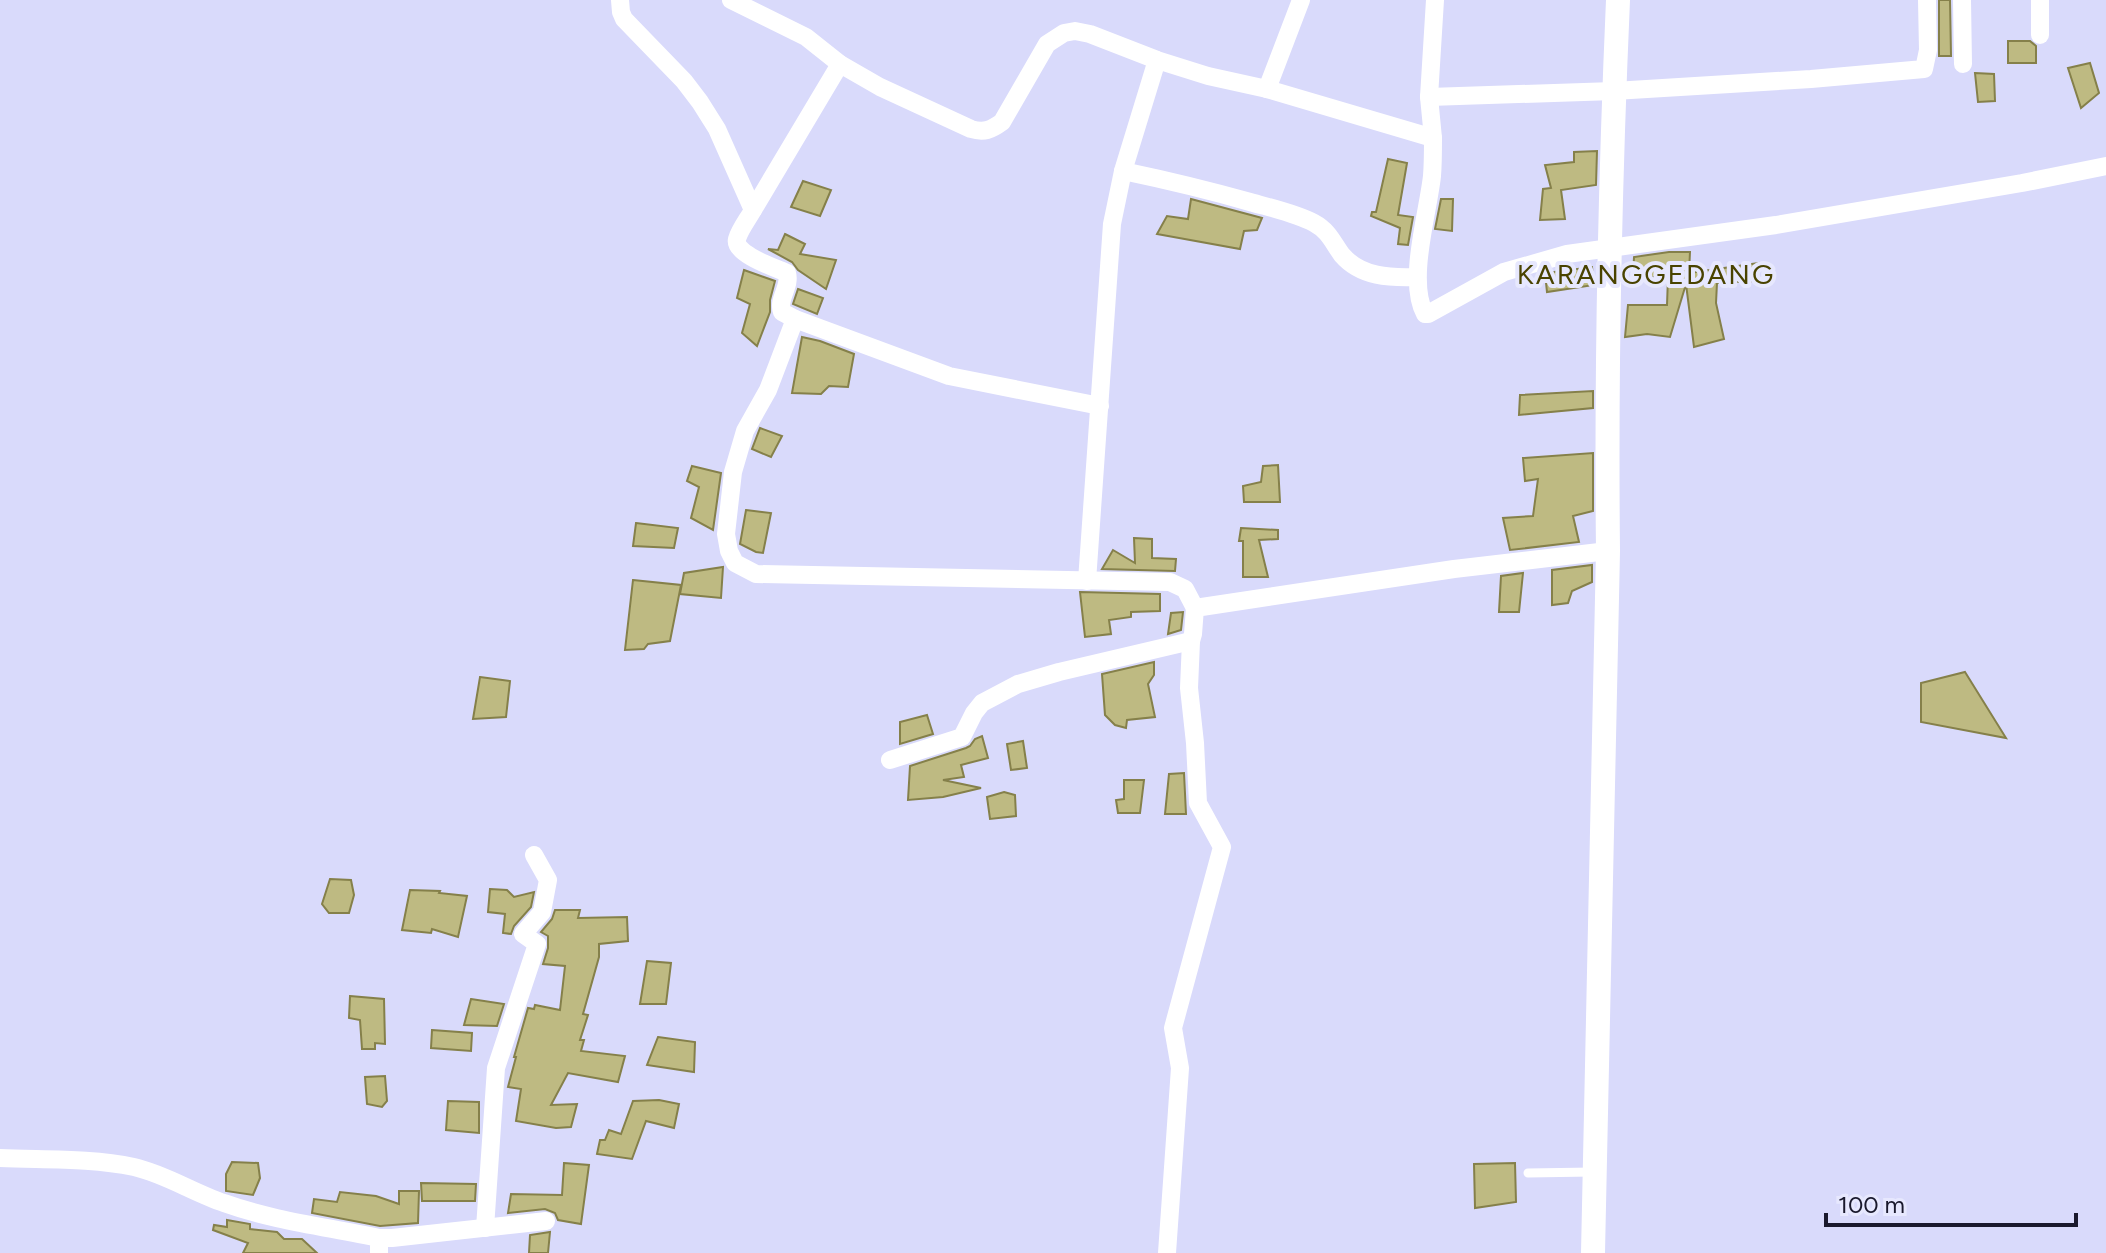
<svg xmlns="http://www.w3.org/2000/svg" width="2106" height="1253" viewBox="0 0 2106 1253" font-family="Figtree,sans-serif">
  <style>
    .building { fill: #beba82; stroke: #85804a; stroke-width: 2 }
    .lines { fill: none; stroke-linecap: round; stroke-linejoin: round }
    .lane { stroke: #fff; stroke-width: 9 }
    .street { stroke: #fff; stroke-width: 18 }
    .secondary { stroke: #fff; stroke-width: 24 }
    .labels { text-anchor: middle; stroke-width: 8; stroke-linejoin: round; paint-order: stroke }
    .quarter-label { font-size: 28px; letter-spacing: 2px; fill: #494300; stroke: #e7e8fe }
  </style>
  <rect width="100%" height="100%" fill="#d9dafb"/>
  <g class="building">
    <path d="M1939,0H1950L1951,56H1939Z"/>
    <path d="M2008,41H2030L2036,46V63H2008Z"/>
    <path d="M2090,63L2099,93L2081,108L2068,68Z"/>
    <path d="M1975,73L1994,74L1995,101L1978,102Z"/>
    <path d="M1597,151L1596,185L1561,190L1565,219L1540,220L1543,189L1551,188L1545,165L1574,162V152Z"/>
    <path d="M1388,159L1407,163L1398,215L1413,217L1408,245L1398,244L1400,228L1371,216L1372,212H1376Z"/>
    <path d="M803,181L831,190L820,216L791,207Z"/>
    <path d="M1191,199L1262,218L1257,230L1244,231L1240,249L1157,234L1167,216L1188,219Z"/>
    <path d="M1441,199H1453L1452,231L1435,229Z"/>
    <path d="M785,234L805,244L800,254L836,260L826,289L798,270L792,262L768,249L778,250Z"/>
    <path d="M1669,252H1690L1689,273L1759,263L1756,281L1717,283L1716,303L1724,339L1694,347L1686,284L1670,337L1647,334L1625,337L1628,305H1667L1668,277H1633L1634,257Z"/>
    <path d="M1592,267L1594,285L1547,292L1545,273Z"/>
    <path d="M744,270L775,281L770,300V312L757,346L742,333L750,304L737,298Z"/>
    <path d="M798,289L823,298L817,314L793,304Z"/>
    <path d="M802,337L820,341L854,354L848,387L829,386L821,394L792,393Z"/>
    <path d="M1593,391V408L1519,415L1520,395Z"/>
    <path d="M760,428L782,436L771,457L752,449Z"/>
    <path d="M1593,453V511L1573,516L1579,542L1510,550L1503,518L1533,516L1538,479L1525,481L1523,458Z"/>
    <path d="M1278,465L1280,502H1244L1243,486L1261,482L1263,466Z"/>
    <path d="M692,466L721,473L713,530L691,518L699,487L687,481Z"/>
    <path d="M746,510L771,513L763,553L756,552L740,544Z"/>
    <path d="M636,523L678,528L674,548L633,546Z"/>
    <path d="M1241,528L1278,530V539L1259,540L1268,577H1243V541H1239Z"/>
    <path d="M1134,538L1152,539V558L1176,559L1175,571L1102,569L1113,550L1135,563Z"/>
    <path d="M1592,565V582L1572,591L1568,603L1552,605V570Z"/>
    <path d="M723,567L721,598L680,594L684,573Z"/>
    <path d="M1523,573L1519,612H1499L1501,576Z"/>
    <path d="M633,580L681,585L670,641L648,644L644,649L625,650Z"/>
    <path d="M1080,592L1160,594V611L1131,612V617L1109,620L1111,634L1085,637Z"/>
    <path d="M1183,612L1181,630L1168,634L1171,613Z"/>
    <path d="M1154,662V675L1148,684L1155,717L1127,720L1126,728L1115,725L1105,715L1102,674Z"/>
    <path d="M1965,672L2006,738L1921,722V683Z"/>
    <path d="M480,677L510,681L506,717L473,719Z"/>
    <path d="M927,715L933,734L900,744V722Z"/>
    <path d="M982,736L988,758L961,765L964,777L943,780L981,788L943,797L908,800L910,766L966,748L970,746L975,739Z"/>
    <path d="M1023,741L1027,768L1011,770L1007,744Z"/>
    <path d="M1184,773L1186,814H1165L1169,774Z"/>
    <path d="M1124,780H1144L1140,813H1118L1116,800L1124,799Z"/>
    <path d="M1004,792L1015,795L1016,816L990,819L987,797Z"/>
    <path d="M330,879L351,880L354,895L349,913H329L322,904Z"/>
    <path d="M490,889L507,890L514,897L534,892L531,907L514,926L511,934L503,933L505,914L488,912Z"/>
    <path d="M410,890L440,891L439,893L467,896L458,937L432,929L431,933L402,930Z"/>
    <path d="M555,910H580L578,918L627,917L628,941L599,944V957L583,1014L588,1015L580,1040H584L581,1051L625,1056L618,1082L568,1073L551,1105L577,1104L571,1127L556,1128L516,1121L521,1089L508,1087L516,1057H514L528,1008L534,1009L535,1005L560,1010L565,966L543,964L548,948V936L541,932L552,919Z"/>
    <path d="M647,961L671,963L666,1004H640Z"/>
    <path d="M350,996L384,999L385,1044L375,1043V1049H362L360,1020L349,1018Z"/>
    <path d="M471,999L504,1004L497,1026L464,1025Z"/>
    <path d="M432,1030L472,1033L471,1051L431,1048Z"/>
    <path d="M658,1037L695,1042L694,1072L647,1065Z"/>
    <path d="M385,1076L387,1101L382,1107L367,1104L365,1077Z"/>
    <path d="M659,1100L679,1104L674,1128L646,1121L632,1159L597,1154L600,1140H605L609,1130L621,1134L633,1101Z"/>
    <path d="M448,1101L479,1102V1133L446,1130Z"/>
    <path d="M232,1162L258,1163L260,1178L253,1195L226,1191V1174Z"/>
    <path d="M564,1163L589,1165L581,1224L558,1220L555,1213L545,1209L508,1213L511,1194L562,1195Z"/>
    <path d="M1515,1163L1516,1202L1475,1208L1474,1164Z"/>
    <path d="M421,1183L476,1184L475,1201H422Z"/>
    <path d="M399,1191H419L418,1223L380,1226L312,1213L314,1199L337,1202L340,1192L376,1196L399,1204Z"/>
    <path d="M227,1220L250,1224V1229L277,1232L284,1239H302L317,1253H243L248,1243L213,1230L214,1225L227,1227Z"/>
    <path d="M550,1232L548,1253H529L530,1235Z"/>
  </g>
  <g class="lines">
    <path class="lane" d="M1528,1173L1592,1172"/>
    <g class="street">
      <path d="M620,0L621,12L624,19L684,81L700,102L717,129L753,210C748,219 740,229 737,239C733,254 776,268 787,273C791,287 777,299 782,312L795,319L949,376L1100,406"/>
      <path d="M731,0L806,37L840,64L880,87L971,129C984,133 991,130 1002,122L1047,44L1064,33L1075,31L1090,34L1157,60L1208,76L1267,89L1433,138L1429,97L1435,0"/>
      <path d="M1962,0L1963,64"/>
      <path d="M2040,0V35"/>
      <path d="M1267,89L1301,0"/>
      <path d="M1429,97L1614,91L1811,79L1924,69L1928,50L1927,0"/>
      <path d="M1433,138C1433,151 1433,164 1432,176C1428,213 1407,281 1425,314H1428L1504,272L1567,254L1776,225L2022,183L2106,166"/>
      <path d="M1123,171C1166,180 1208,190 1250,202C1271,208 1295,213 1314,223C1329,231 1333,243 1342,255C1361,277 1390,278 1417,277"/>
      <path d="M753,210L840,64"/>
      <path d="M795,319L768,390L745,431L733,472L726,534L729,551L735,563L756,574L1170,582L1185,589L1195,608"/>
      <path d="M1087,581L1112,224L1123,171L1157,60"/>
      <path d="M890,760L962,737L974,713L982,703L1018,684L1059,672L1191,641"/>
      <path d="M0,1158C44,1160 91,1158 134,1167C165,1174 194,1193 224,1203C274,1221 328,1227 379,1238V1253"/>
      <path d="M485,1228L496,1068L537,944L523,934L542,912L548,880L534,855"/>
      <path d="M379,1238H392L546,1221"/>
      <path d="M1167,1253L1180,1068L1173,1028L1222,847L1198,803L1195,743L1189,688L1191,641L1193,634L1195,608L1454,569L1608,551"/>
    </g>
    <path class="secondary" d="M1593,1253L1608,551C1606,368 1610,183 1618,0"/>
  </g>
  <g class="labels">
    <g class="quarter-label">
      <text x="1646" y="284">KARANGGEDANG</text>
    </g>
  </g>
  <path d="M1826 1213v12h250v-12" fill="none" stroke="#1a192d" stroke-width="4"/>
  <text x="1838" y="1213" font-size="24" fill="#1a192d" stroke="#e7e8fe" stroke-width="6" paint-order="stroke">100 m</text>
</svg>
